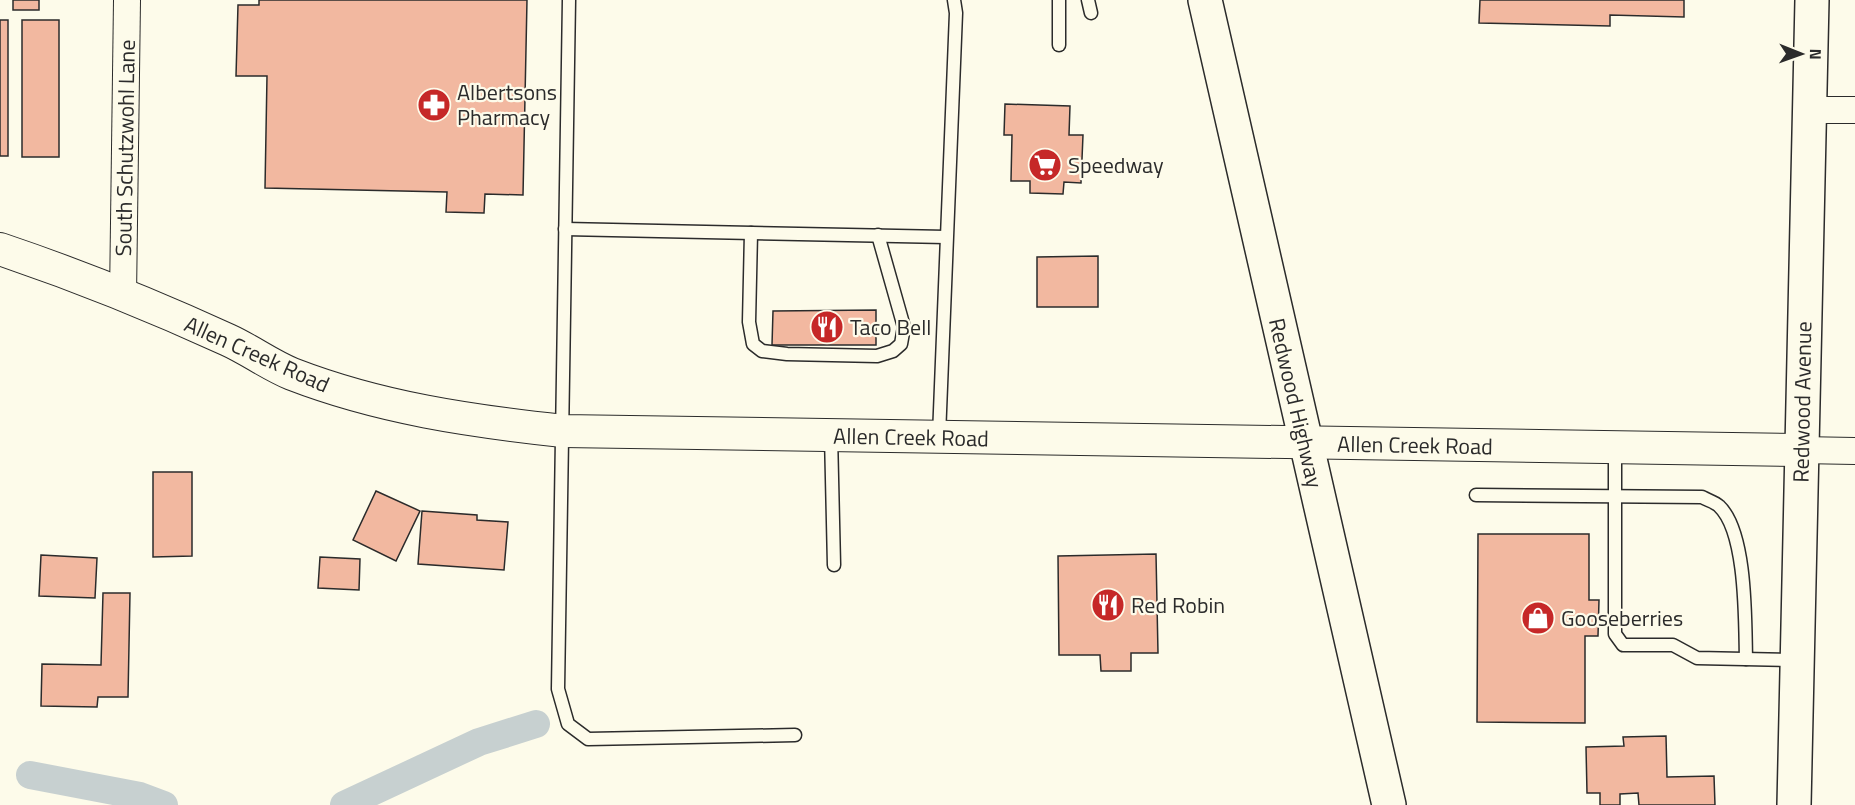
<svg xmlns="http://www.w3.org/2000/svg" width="1855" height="805" viewBox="0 0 1855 805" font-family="'Titillium Web',sans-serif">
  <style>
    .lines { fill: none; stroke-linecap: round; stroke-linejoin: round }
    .canal { stroke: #c7d0d0; stroke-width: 28 }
    .building { fill: #f2b8a0; stroke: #2b2b2b; stroke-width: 1.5 }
    .service-casing { stroke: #2b2b2b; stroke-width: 15 }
    .minor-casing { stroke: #2b2b2b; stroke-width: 28 }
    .tertiary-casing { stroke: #2b2b2b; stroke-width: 34 }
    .secondary-casing { stroke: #2b2b2b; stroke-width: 36 }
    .trunk-casing { stroke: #2b2b2b; stroke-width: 36 }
    .service { stroke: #fdfbea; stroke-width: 12 }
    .minor { stroke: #fdfbea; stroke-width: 26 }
    .tertiary { stroke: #fdfbea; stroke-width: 32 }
    .secondary { stroke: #fdfbea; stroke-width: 33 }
    .trunk { stroke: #fdfbea; stroke-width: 33 }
    .labels { text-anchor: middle; stroke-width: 4.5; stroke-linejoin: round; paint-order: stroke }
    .poi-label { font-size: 22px; fill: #2b2b2b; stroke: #fdfbea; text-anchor: start }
    .street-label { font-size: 22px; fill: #2b2b2b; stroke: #fdfbea }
  </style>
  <rect width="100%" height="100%" fill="#fdfbea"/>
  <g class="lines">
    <g class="canal">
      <path d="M30,775L140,796L164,805"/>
      <path d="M344,805L479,742L536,724"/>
    </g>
  </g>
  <g class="building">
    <rect x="13" y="0" width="26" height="10"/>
    <path d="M259,0H527L523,195L485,194L484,213L446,212L447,192L265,188L267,76H236L238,5H259Z"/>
    <path d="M1480,0H1684V17L1610,15V26L1479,23Z"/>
    <rect x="0" y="20" width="8" height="136"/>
    <rect x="22" y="20" width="37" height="137"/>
    <path d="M1005,104L1070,106L1069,135H1083L1081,183L1064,182L1063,194L1030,193V181H1011L1012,135H1004Z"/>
    <path d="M1098,256V307H1037V257Z"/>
    <path d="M876,310V345H772L773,311Z"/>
    <path d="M153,472H192V556L153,557Z"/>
    <path d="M376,491L420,511L396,561L353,540Z"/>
    <path d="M422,511L477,515V520L508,522L504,570L418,564Z"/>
    <path d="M1478,534H1589V600H1599L1598,636H1585V723L1477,722Z"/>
    <path d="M1156,554L1158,653H1131V671H1101L1100,655H1059L1058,556Z"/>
    <path d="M41,555L97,558L95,598L39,596Z"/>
    <path d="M320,557L360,559L359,590L318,588Z"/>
    <path d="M103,593H130L128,697H98L97,707L41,706L42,664L101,665Z"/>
    <path d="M1666,736L1667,777L1714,776L1715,805H1639L1638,793L1620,794V805H1600V793H1587L1586,747L1624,746L1623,737Z"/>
  </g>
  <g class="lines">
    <defs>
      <g id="service">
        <path d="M569,0L558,689L568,724L588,739L795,735"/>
        <path d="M1088,0L1091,13"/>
        <path d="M1059,45V0"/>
        <path d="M565,229L946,237"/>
        <path d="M751,233L749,322L753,344L762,351L787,354L877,356L893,351L901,344L904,327L878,235"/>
        <path d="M831,435L834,565"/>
        <path d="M939,436L956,13L954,0"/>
        <path d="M1615,448V634L1623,645H1673L1697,658L1796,660"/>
        <path d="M1476,495L1702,497C1707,500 1715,502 1719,506C1747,532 1745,622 1746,659"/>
      </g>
      <g id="minor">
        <path d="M1809,110H1855"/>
        <path d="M123,297L127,0"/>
        <path d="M1800,450L1855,451"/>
      </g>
      <path id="tertiary" d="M0,249C77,275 154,306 228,340C250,350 270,365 292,374C380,408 470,421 563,431L1800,450"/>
      <path id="secondary" d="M1794,805L1812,0"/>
      <path id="trunk" d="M1205,0L1389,805"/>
    </defs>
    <use href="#service" class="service-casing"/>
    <use href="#minor" class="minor-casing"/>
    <use href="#tertiary" class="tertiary-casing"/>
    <use href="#secondary" class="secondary-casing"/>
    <use href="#trunk" class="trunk-casing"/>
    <use href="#service" class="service"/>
    <use href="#minor" class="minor"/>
    <use href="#tertiary" class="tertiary"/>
    <use href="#secondary" class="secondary"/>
    <use href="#trunk" class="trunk"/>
  </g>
  <defs>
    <symbol id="pharmacy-disc" viewBox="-11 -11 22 22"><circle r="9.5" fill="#c62828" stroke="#fdfbea"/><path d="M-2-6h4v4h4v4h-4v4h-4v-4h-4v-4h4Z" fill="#fff"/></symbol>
    <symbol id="supermarket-disc" viewBox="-11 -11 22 22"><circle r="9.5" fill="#c62828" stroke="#fdfbea"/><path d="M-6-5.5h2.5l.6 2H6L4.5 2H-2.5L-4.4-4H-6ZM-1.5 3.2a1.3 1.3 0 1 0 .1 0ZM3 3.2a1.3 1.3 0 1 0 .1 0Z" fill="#fff"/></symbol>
    <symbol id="restaurant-disc" viewBox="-11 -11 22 22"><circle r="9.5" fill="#c62828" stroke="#fdfbea"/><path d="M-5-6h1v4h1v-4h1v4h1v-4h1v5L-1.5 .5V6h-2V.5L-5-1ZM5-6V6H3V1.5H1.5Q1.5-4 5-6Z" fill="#fff"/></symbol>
    <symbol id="shop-disc" viewBox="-11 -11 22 22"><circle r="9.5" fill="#c62828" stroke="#fdfbea"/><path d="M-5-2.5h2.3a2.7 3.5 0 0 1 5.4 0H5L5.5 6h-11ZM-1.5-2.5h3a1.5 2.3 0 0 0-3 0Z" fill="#fff"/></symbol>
  </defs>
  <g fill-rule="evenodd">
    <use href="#pharmacy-disc" x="415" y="86" width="38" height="38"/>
    <use href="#supermarket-disc" x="1026" y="146" width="38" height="38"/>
    <use href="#restaurant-disc" x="808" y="308" width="38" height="38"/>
    <use href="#restaurant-disc" x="1089" y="586" width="38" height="38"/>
    <use href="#shop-disc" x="1519" y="599" width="38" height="38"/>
  </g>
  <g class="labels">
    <g class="poi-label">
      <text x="457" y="100">Albertsons<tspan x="457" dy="25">Pharmacy</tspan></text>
      <text x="1068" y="173">Speedway</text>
      <text x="850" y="335">Taco Bell</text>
      <text x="1131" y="613">Red Robin</text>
      <text x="1561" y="626">Gooseberries</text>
    </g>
    <g class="street-label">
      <text transform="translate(125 148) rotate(-89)" y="8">South Schutzwohl Lane</text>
      <text transform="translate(257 354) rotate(24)" y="8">Allen Creek Road</text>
      <text transform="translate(1802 402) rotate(-89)" y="8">Redwood Avenue</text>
      <text transform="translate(1296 403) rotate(77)" y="8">Redwood Highway</text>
      <text transform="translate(911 437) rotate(1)" y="8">Allen Creek Road</text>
      <text transform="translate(1415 445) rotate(1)" y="8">Allen Creek Road</text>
    </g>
  </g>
  <g transform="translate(1801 54) rotate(91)" stroke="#fdfbea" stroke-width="4.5" paint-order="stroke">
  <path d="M0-4.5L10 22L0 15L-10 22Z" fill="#2b2b2b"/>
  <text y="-9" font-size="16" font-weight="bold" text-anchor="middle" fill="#2b2b2b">N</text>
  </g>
</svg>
